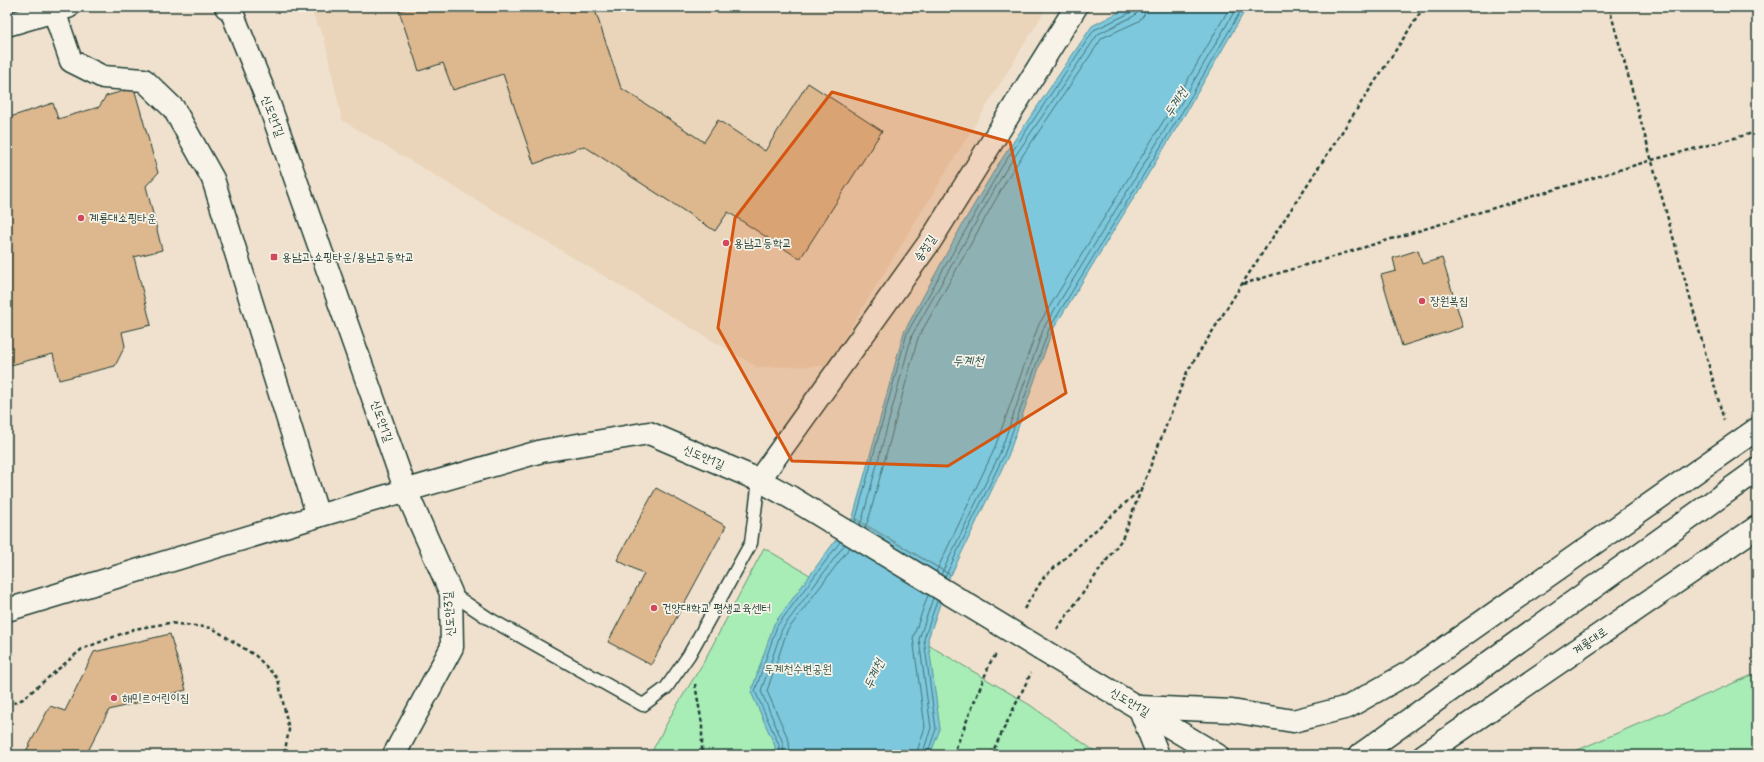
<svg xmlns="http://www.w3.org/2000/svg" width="1764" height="762" viewBox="0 0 1764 762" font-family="Delius,'Poor Story',sans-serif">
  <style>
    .built { fill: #ead4ba }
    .green { fill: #a8ecb6; stroke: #649475 }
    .water { fill: #7dc8dd; stroke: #579099 }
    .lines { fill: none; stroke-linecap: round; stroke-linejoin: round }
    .shore { stroke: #457578; stroke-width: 1 }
    .building { fill: #ddb78e; stroke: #1f3d34 }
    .lane-casing { stroke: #1f3d34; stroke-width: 15 }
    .street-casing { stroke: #1f3d34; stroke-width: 25 }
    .secondary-casing { stroke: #1f3d34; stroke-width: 25 }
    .path { stroke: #1f3d34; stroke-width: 2.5; stroke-dasharray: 4 3; stroke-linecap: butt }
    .lane { stroke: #f7f3e8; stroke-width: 12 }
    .street { stroke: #f7f3e8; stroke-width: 22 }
    .secondary { stroke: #f7f3e8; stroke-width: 22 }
    .secondary-bridge-casing { stroke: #1f3d34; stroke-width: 25; stroke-linecap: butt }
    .secondary-bridge { stroke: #f7f3e8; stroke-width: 22 }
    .marked { fill: #d45610; fill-opacity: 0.2; stroke: #d45610; stroke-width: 3; stroke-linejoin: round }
    .poi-dot { fill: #d1495b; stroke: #f7f3e8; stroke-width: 1.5 }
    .labels { text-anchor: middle; stroke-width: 3.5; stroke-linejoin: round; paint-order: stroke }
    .street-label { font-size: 12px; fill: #1f3d34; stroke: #f7f3e8 }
    .poi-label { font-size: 12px; fill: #1f3d34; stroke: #f7f3e8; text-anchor: start }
    .park-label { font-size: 12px; fill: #345748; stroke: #f7f3e8 }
    .water-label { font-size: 13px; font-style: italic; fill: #325956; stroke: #f7f3e8 }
  </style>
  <rect width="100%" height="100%" fill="#efe1cd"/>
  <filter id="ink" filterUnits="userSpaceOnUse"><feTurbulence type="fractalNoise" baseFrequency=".025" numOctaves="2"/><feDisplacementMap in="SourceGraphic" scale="8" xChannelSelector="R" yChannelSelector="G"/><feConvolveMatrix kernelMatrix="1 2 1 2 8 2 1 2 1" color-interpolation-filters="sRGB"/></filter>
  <g filter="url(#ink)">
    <path class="built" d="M309,7H1047L827,366L757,367L342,120L324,37Z"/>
    <g class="green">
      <path d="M764,548L1030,705L1100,755H650L674,710L702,665Z"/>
      <path d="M1757,673V755H1566Z"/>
    </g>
    <g class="water">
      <path d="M1135,7H1247L1185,114L1052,331L1008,456L951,575L853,517L904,332L962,225L997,166L1092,26L1119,12Z"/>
      <path d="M852,518L950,575L928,639L940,729L930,755H775V746L751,692L774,624Z"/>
    </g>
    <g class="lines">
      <g class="shore">
        <path d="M855,522L907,333L1001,168L1094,30L1132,12L1134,7"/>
        <path d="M859,525L862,520L912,335L1005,171L1098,34L1134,16L1138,12L1139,7"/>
        <path d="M864,528L868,521L918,338L1010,174L1102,38L1139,21L1144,15L1145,7"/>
        <path d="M936,572L994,450L1039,324L1172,107L1230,7"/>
        <path d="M941,575L1000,453L1044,327L1177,110L1237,7"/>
        <path d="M945,577L1004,455L1049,329L1182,112L1243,7"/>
        <path d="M779,755V745L755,691L777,626L840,542"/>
        <path d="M784,755L783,743L761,691L782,629L845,544"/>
        <path d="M790,755L789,741L767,691L787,631L850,547"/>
        <path d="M916,755L925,727L913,638L928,595"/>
        <path d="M922,755L931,728L919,639L933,598"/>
        <path d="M927,755L936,729L924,639L937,601"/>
      </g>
    </g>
    <g class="building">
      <path d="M410,7H594L621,88L704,142L718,120L765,151L808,83L882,131L800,259L728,212L715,231L584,146L534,164L503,74L453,90L443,63L419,71L399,11Z"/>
      <path d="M134,88L158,173L146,186L162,250L134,257L151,325L122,332L125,346L115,366L59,380L53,354L7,366V118L53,103L58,119L99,107L106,96Z"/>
      <path d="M1418,250L1422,264L1442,258L1463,327L1402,346L1381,275L1396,271L1393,258Z"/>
      <path d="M656,488L726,526L651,665L608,642L644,574L617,560Z"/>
      <path d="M170,634L186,690L109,710L86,755H24L50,706L65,711L94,652Z"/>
    </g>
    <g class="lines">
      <defs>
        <path id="lane" d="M451,593L488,618L643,705L666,688L689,655L751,543L759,480"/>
        <g id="street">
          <path d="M54,11L71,61L103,77L144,80L174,109L213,179L318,516"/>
          <path d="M7,25L68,7"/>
          <path d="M759,480L790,497"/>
        </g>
        <g id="secondary">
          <path d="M226,7L231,10L269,104L406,491L451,593L452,647L394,755"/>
          <path d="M7,610L318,516L542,451L649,433L759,480L931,240L1076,7"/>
          <path d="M1042,650L1217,755"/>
          <path d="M1158,755L1139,707L1232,711L1293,721L1348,707L1415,669L1757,429"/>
          <path d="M1360,755L1757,470"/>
          <path d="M1424,755L1757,527"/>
        </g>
      </defs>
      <use href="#lane" class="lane-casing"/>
      <use href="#street" class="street-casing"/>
      <use href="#secondary" class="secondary-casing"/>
      <g class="path">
        <path d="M1609,7L1724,420"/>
        <path d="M1243,284L1652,160L1757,132"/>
        <path d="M1024,609L1044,577L1142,488"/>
        <path d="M1057,629L1122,539L1187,372L1242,284L1424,7"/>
        <path d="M695,684L702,724V755"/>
        <path d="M7,706L23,699L82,649L134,629L169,623L212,628L256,656L278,679L289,730L284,755"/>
        <path d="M953,755L990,663L997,653"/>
        <path d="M991,755L1031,673"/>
      </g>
      <use href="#lane" class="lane"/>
      <use href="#street" class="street"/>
      <use href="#secondary" class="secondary"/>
      <defs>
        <path id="secondary-bridge" d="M790,497L1042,650"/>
      </defs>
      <use href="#secondary-bridge" class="secondary-bridge-casing"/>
      <use href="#secondary-bridge" class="secondary-bridge"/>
    </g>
  </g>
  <path class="marked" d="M832,92L1010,142L1066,393L948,466L792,461L718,328L735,218Z"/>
  <g class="poi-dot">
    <circle cx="81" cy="218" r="4"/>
    <circle cx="726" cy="243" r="4"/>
    <rect x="270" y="253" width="8" height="8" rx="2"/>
    <circle cx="1422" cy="301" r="4"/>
    <circle cx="654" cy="608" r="4"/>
    <circle cx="114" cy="698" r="4"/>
  </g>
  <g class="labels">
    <g class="street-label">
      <text transform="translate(273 116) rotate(69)" y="4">신도안1길</text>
      <text transform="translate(925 248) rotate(-55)" y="4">송정길</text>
      <text transform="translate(382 421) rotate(71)" y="4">신도안1길</text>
      <text transform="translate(704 457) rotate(23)" y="4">신도안1길</text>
      <text transform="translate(449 614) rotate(-94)" y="4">신도안3길</text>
      <text transform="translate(1590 641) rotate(-35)" y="4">계룡대로</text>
      <text transform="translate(1130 702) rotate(31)" y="4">신도안1길</text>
    </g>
    <g class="poi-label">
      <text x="89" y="222">계룡대쇼핑타운</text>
      <text x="734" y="247">용남고등학교</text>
      <text x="282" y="261">용남고.쇼핑타운/용남고등학교</text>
      <text x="1430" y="305">장원복집</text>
      <text x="662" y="612">건양대학교 평생교육센터</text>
      <text x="122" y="702">해미르어린이집</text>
    </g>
    <g class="park-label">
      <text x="798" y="673">두계천수변공원</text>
    </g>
    <g class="water-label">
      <text transform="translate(1175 102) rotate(-57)" y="5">두계천</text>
      <text x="968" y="365">두계천</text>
      <text transform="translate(873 674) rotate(-65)" y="5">두계천</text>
    </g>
  </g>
  <rect width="1764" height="762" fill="none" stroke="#f7f3e8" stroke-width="24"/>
  <rect x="12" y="12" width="1740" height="738" fill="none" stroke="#1f3d34" stroke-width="1.5" filter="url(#ink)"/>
</svg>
